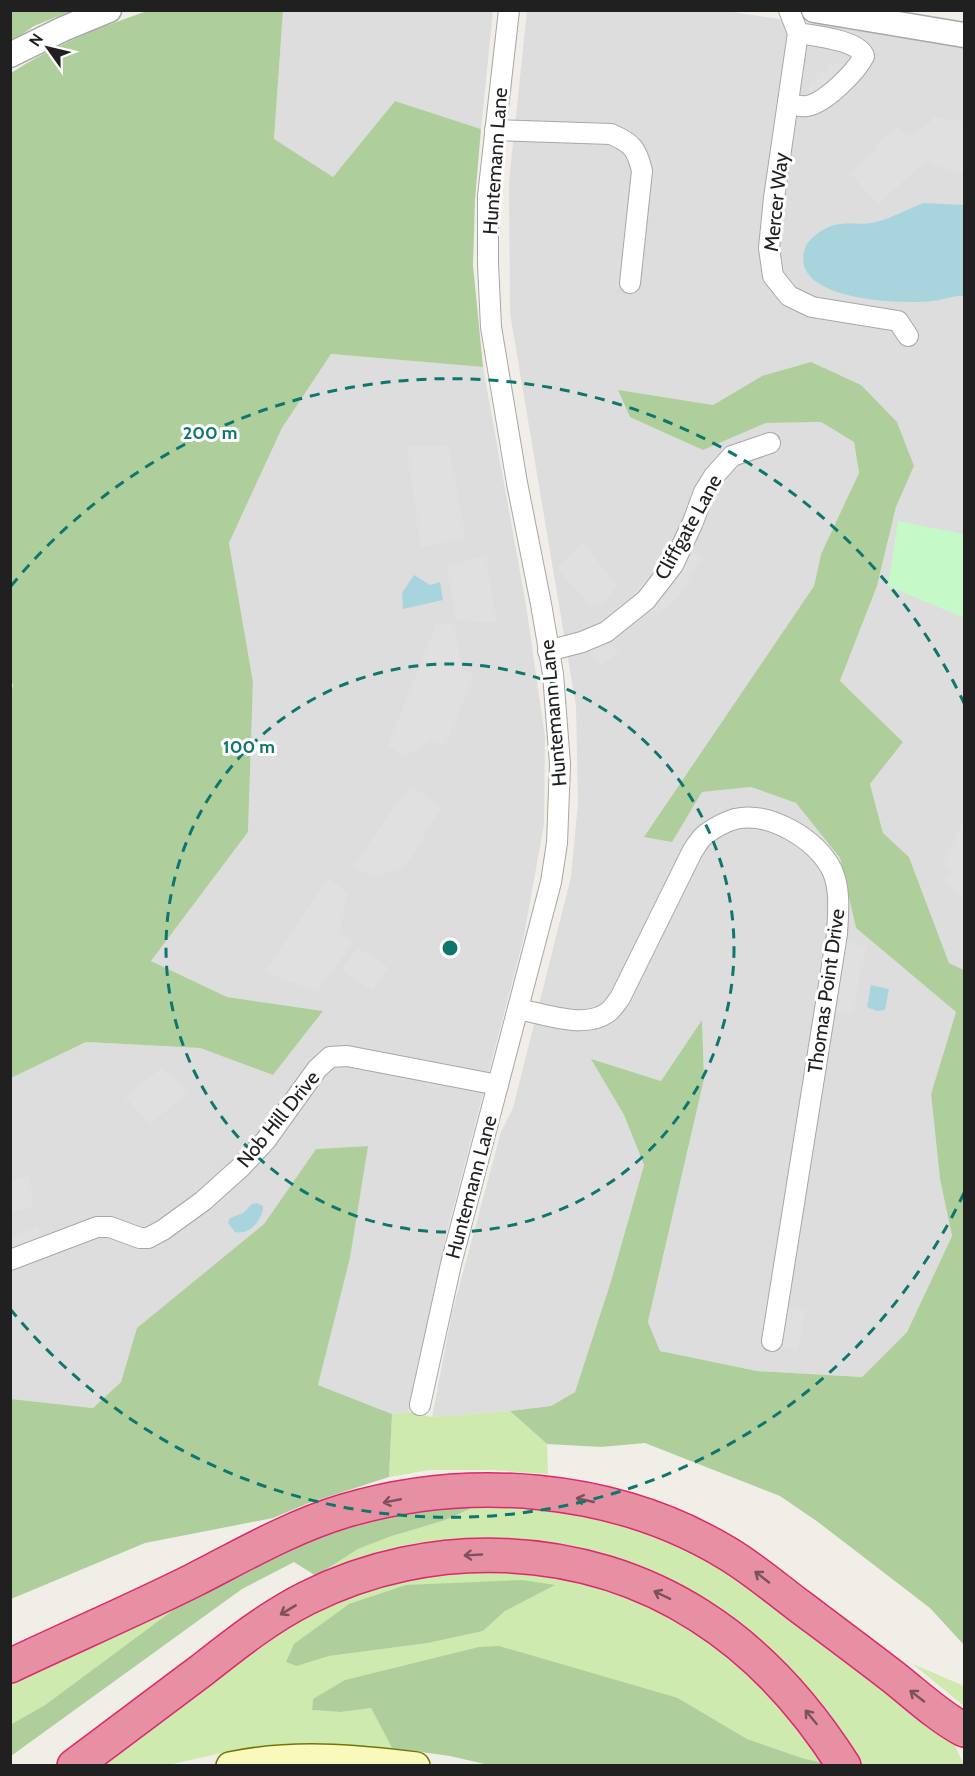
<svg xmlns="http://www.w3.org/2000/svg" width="975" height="1776" viewBox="0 0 975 1776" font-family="Cabin,sans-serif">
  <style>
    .residential { fill: #dedddd }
    .grass { fill: #ceeaae; fill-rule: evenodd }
    .forest { fill: #aecf9c }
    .park { fill: #c5f9c7 }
    .parking { fill: #e0e0e0 }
    .water { fill: #a8d4de }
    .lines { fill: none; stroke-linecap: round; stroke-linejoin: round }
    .minor-casing { stroke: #a7a7a7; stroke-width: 22 }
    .tertiary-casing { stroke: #a7a7a7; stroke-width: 27 }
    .secondary-casing { stroke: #727806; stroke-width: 30 }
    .motorway-casing { stroke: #da296e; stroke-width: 36 }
    .minor { stroke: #fff; stroke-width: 20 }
    .tertiary { stroke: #fff; stroke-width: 24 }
    .secondary { stroke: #f9f9bc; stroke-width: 27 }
    .motorway { stroke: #e790a4; stroke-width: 33 }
    .oneway { stroke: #7a525b }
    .ring { fill: none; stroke: #0f766e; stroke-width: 3; stroke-dasharray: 10 8 }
    .labels { text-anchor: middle; stroke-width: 6; stroke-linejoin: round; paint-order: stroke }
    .street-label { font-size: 20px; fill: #202020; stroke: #fff }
    .centre { fill: #0f766e; stroke: #fff; stroke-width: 3 }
    .ring-label { font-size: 18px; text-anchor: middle; font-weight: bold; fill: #0f766e; stroke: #fff; stroke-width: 6; stroke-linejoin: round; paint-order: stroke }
  </style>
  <rect width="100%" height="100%" fill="#f1ede7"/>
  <g class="residential">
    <path d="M283,11H493L481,129L395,101L333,177L274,140Z"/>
    <path d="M527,11H725L964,46V970L949,963L909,857L883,833L870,784L903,742L840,681L877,586L896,507L914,466L762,376L713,405L618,391L702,450L766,423L821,422L854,442L859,473L821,554L814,586L645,837L672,841L702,792L751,787L796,803L840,858L856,928L956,1012L931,1094L940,1179L952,1236L907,1332L862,1377L757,1371L660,1351L648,1323L704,1079L702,1021L661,1081L592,1060L624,1115L644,1165L611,1281L575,1392L551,1406L510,1411L432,1417L452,1313L501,1132L513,1108L571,877L578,803L576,706L510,313L509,182Z"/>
    <path d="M331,354L483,367L526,605L545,737L544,824L523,941L446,1236L409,1412L392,1414L318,1385L350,1258L367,1146L316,1149L264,1224L138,1328L121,1382L93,1408L11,1399V1078L86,1042L200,1048L273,1075L323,1011L227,997L151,961L248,831L253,682L229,543L282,428Z"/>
  </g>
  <g class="grass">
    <path d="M510,1411L547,1444L548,1474L491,1470H429L389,1477L392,1414L409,1412L432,1417Z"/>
    <path d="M489,1500L639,1524L722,1561L896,1696L955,1746L964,1765H859L832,1724L783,1661L720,1613L663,1582L359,1562L316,1576L358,1549Z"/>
    <path d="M443,1571L540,1572L603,1586L669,1612L733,1656L780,1699L825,1763L805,1759L747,1739L678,1698L313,1699L312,1710L341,1712L371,1708L392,1748L307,1744L226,1752L168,1765L88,1766C179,1698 271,1620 380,1582C399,1576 422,1574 443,1571ZM406,1585H554L505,1611L483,1631L428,1643L329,1656L297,1666Z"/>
    <path d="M184,1602L45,1705L11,1725V1679Z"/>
    <path d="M913,1664L964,1686V1706Z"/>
  </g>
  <g class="forest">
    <path d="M11,11H71L34,26L11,42Z"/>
    <path d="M147,11H283L274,139L333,177L395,101L481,129L475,200L473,265L483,367L331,354L282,428L229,543L253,682L248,832L151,961L227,997L323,1011L273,1075L200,1048L86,1042L11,1078L10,701L13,684L10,681L11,73C52,46 100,27 147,11Z"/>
    <path d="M811,362L861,385L897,422L914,466L896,507L877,586L840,681L903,742L870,784L883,833L909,857L949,963L964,970V1645L930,1608L818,1522L780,1496L645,1443L601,1447L547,1444L510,1411L551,1406L575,1392L611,1281L644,1165L624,1115L591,1059L661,1081L702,1020L704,1079L648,1322L660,1351L757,1371L862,1377L907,1332L952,1236L940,1179L931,1094L956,1012L856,928L840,858L796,803L751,787L702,792L672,842L644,837L814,586L821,554L859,473L854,442L821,422L766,423L703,450L630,417L618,390L713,405L762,376Z"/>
    <path d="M368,1146L350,1258L318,1385L392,1414L389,1477L309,1503L273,1518L145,1543L11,1599V1399L93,1408L121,1382L137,1328L264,1224L316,1149Z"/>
    <path d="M489,1500L445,1520L392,1536L358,1549L316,1576L294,1562L242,1589L11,1756L10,1725L45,1705L184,1602L189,1589L355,1517Z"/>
    <path d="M522,1580L555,1585L505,1611L483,1631L428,1643L329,1656L297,1666L286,1662L294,1644L349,1604L406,1585Z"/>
    <path d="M499,1646L678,1698L747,1739L805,1759L825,1763L827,1765H489L450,1756L392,1748L371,1708L341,1712L312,1710L313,1699L345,1680L479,1647Z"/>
  </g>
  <path class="park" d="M898,521L964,534V618L888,586Z"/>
  <g class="parking">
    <path d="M828,64L867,65L839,94L810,91V83H817V72H827Z"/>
    <path d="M932,117L964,122V174L934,165L929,161L924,162L878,205L850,173L877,149L875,146L897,126L906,136L929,124Z"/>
    <path d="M448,445L466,538L421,548L407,447Z"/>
    <path d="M582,542L617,585L606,602L591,607L557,568Z"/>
    <path d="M670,543L703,557L676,600L656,617L633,593L651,574Z"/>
    <path d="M486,556L496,623L456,620L447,566Z"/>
    <path d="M437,622L455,625L461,669L474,675L445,746L430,741L405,756L388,745Z"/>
    <path d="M599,622L607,639L619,653L599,666L577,634Z"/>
    <path d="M410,785L442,807L406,866L373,878L353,866Z"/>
    <path d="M964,819V899L946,881L952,871L944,863Z"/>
    <path d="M328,878L347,893L340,932L353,942L317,992L265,971Z"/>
    <path d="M825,935L866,947L852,1015L813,1006Z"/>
    <path d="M357,947L389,968L373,991L342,970Z"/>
    <path d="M162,1067L189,1093L149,1124L125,1097Z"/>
    <path d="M29,1175L33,1206L11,1213V1180Z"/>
    <path d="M37,1226L55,1255L11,1271V1237Z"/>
    <path d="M766,1298L805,1311L798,1350L760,1342Z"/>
  </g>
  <g class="water">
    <path d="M923,203L964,205V296C955,295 944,300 933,301C904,305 783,301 806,246C810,238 822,229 831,226C845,221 862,226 876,222C892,218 908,209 923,203Z"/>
    <path d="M414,575L430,585L440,582L443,600L403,609L402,593Z"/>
    <path d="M871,985L889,989L885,1010L877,1011L867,1007Z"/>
    <path d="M257,1203L263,1206C263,1220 250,1235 235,1232L228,1223L230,1218L243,1213L252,1204Z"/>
  </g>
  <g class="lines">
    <defs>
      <g id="minor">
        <path d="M789,10L798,33L774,198L769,248L773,276L789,296L812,307L898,321L908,336"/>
        <path d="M788,103C794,105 800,107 807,106C825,103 856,72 864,56C858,40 815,36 798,33"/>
        <path d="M495,130L611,134C632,143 637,149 642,171L630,283"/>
        <path d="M548,651L582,642L606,632L646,600L673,565L693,522L704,492L714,476L732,456L770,443"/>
        <path d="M518,1009C544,1014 584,1029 607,1013C613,1009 616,1003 620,998L692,852C696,846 700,838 706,834C714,828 725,822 735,819C770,811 816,839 832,870C841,890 838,913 837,934L772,1341"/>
        <path d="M10,1260L97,1227H110L140,1238H148L163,1230L203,1201L242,1166L266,1140L317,1069L330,1057L347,1056L498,1085"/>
        <path d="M420,1405L451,1264L551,882L557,843L560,764L553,674L541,604L517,483L491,327L488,264V196L509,10"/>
      </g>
      <g id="tertiary">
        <path d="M814,10L964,35"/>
        <path d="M10,55L63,29L109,10"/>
      </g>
      <path id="secondary" d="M230,1766C290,1753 355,1758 416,1766"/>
      <g id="motorway">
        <path d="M10,1666C71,1637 134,1610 194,1580C243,1555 291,1527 344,1511C468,1474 613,1485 725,1552C751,1567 774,1587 798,1605C830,1629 861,1652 892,1676C915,1694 938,1716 964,1730"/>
        <path d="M74,1766C117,1734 159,1702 202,1670C235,1644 269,1617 307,1598C430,1536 583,1541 700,1616C760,1654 806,1706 844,1766"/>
      </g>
    </defs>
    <use href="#minor" class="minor-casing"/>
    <use href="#tertiary" class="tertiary-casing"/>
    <use href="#secondary" class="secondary-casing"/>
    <use href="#motorway" class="motorway-casing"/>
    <use href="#minor" class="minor"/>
    <use href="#tertiary" class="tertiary"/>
    <use href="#secondary" class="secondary"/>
    <use href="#motorway" class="motorway"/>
  </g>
  <defs><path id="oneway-shaft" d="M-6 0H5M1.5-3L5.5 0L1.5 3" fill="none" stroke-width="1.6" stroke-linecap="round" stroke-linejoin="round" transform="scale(1.5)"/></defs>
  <g class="oneway">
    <use href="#oneway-shaft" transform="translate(585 1500) rotate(-167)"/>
    <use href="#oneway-shaft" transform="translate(392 1501) rotate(169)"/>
    <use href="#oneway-shaft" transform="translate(473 1555) rotate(177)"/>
    <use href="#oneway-shaft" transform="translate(762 1577) rotate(-142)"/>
    <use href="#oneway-shaft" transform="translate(662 1595) rotate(-154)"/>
    <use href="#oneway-shaft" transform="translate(288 1610) rotate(149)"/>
    <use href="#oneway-shaft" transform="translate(917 1696) rotate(-142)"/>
    <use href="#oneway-shaft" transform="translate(811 1717) rotate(-129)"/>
  </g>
  <g class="ring">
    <circle cx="450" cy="948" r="284"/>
    <path d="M964 1193A569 569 0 0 1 11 1310M11 586A569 569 0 0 1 964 703"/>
  </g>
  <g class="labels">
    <g class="street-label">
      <text transform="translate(495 161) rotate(-86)" y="7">Huntemann Lane</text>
      <text transform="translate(776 202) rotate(-84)" y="7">Mercer Way</text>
      <text transform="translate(688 527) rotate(-61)" y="7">Cliffgate Lane</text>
      <text transform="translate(553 713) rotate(-95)" y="7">Huntemann Lane</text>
      <text transform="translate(826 991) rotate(-82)" y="7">Thomas Point Drive</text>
      <text transform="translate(278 1119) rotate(-51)" y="7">Nob Hill Drive</text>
      <text transform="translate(471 1187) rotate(-75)" y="7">Huntemann Lane</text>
    </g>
  </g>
  <circle cx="450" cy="948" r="9" class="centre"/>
  <g class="ring-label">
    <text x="210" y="439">200 m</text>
    <text x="249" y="753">100 m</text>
  </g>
  <rect width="975" height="1776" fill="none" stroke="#202020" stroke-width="24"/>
  <g transform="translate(48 48) rotate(304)" stroke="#ffffff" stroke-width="4.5" paint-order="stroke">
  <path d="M0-4.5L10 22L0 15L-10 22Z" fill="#202020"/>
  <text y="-9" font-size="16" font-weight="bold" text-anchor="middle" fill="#202020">N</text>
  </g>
</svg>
